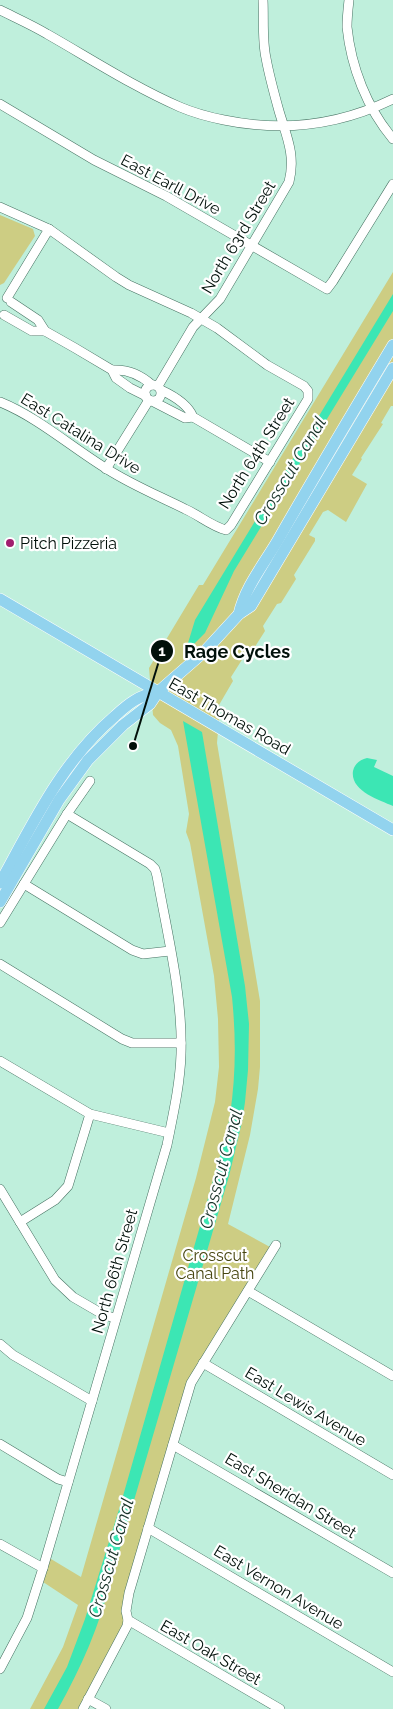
<svg xmlns="http://www.w3.org/2000/svg" width="393" height="1709" viewBox="0 0 393 1709" font-family="Raleway,sans-serif">
  <style>
    .green { fill: #cdcd83 }
    .water { fill: #3ce6b4 }
    .lines { fill: none; stroke-linecap: round; stroke-linejoin: round }
    .minor-casing { stroke: #467262; stroke-width: 10 }
    .major-casing { stroke: #fff; stroke-width: 12 }
    .minor { stroke: #fff; stroke-width: 9 }
    .major { stroke: #92d3ee; stroke-width: 11 }
    .poi-dot { fill: #a11e6f; stroke: #fff; stroke-width: 2 }
    .labels { text-anchor: middle; stroke-width: 4.5; stroke-linejoin: round; paint-order: stroke }
    .street-label { font-size: 16px; fill: #01100a; stroke: #fff }
    .poi-label { font-size: 16px; fill: #01100a; stroke: #fff; text-anchor: start }
    .park-label { font-size: 16px; fill: #474610; stroke: #fff }
    .water-label { font-size: 18px; font-style: italic; fill: #183228; stroke: #fff }
    .leader { fill: none; stroke: #01100a; stroke-width: 2 }
    .callout-dot { fill: #01100a; stroke: #fff; stroke-width: 2 }
    .mark-label { font-size: 15px; text-anchor: middle; font-weight: bold; fill: #fff }
    .callout-label { font-size: 18px; text-anchor: middle; font-weight: bold; fill: #01100a; stroke: #fff; stroke-width: 4.5; stroke-linejoin: round; paint-order: stroke }
  </style>
  <rect width="100%" height="100%" fill="#bfefdc"/>
  <g class="green">
    <path d="M0,215L33,229L35,236L4,283L0,285Z"/>
    <path d="M393,272V406H391L381,423L383,424L361,458L362,459L352,475L367,484L346,522L328,510L323,512L309,535L315,538V541L294,575L296,579L281,603L277,604L263,626L265,631L251,653L249,656L245,655L231,677L233,681L219,705L220,708L217,743L260,1001V1067L258,1089L250,1135L228,1224L270,1247L191,1383L136,1571L128,1620L83,1709H30L63,1647L78,1605L40,1580L46,1556L81,1577L196,1178L215,1102L219,1067L218,1019L214,976L190,843L186,832L189,814L178,746L171,730L160,723L153,715L149,668L199,585H203Z"/>
  </g>
  <g class="water">
    <path d="M393,294V311L234,571L205,633L185,653L195,620Z"/>
    <path d="M183,721L202,732L245,986L249,1024L248,1070L245,1102L242,1122L229,1176L111,1579C100,1625 81,1668 58,1709H44L67,1667L85,1619L121,1503L220,1156C223,1143 228,1129 230,1115C236,1075 236,1037 232,997Z"/>
    <path d="M367,758L377,760L374,767L393,776V806C379,800 350,791 353,771C355,763 360,760 367,758Z"/>
  </g>
  <g class="lines">
    <defs>
      <g id="minor">
        <path d="M349,0C348,9 347,18 347,27C351,67 367,108 393,139"/>
        <path d="M0,10C16,18 32,25 47,34C91,59 134,87 180,107C194,113 209,117 224,120C282,132 340,125 393,99"/>
        <path d="M0,104L94,160L166,196L327,289L333,281L393,184"/>
        <path d="M0,207L49,229L116,277L129,285L191,313L217,328L267,365L304,386L308,391V399L231,525L226,530C211,526 199,515 185,509C159,496 132,485 107,469C71,447 39,418 0,402"/>
        <path d="M7,298L49,229"/>
        <path d="M11,302L38,320L45,331"/>
        <path d="M4,315L32,331H45L75,348L112,370L116,378L130,388L146,396"/>
        <path d="M112,370C127,369 141,375 152,385"/>
        <circle cx="153" cy="393" r="8"/>
        <path d="M158,386L193,327L220,299L289,182C296,155 286,135 279,111C274,93 269,75 266,58C262,40 264,19 263,0"/>
        <path d="M161,390C174,396 188,404 193,417L270,462"/>
        <path d="M152,401L185,418L193,417"/>
        <path d="M106,469L149,400"/>
        <path d="M24,884L132,950L143,954L170,951"/>
        <path d="M0,923L67,814L90,781"/>
        <path d="M0,964L122,1039L132,1043H181"/>
        <path d="M0,1061L90,1114L169,1133"/>
        <path d="M0,1189L55,1280L73,1297L104,1315L115,1318"/>
        <path d="M20,1222L55,1200L68,1186L90,1114"/>
        <path d="M248,1291L393,1376"/>
        <path d="M0,1344L13,1355L92,1401"/>
        <path d="M203,1363L393,1475"/>
        <path d="M0,1444L58,1479L68,1482"/>
        <path d="M173,1445L393,1573"/>
        <path d="M148,1528L393,1672"/>
        <path d="M0,1544L43,1568"/>
        <path d="M128,1620L280,1709"/>
        <path d="M0,1669L27,1618L43,1568L167,1145C173,1115 180,1085 181,1054C183,996 167,933 157,876L155,869L150,864L67,814"/>
        <path d="M88,1699L106,1709"/>
        <path d="M83,1709L127,1626L128,1620L126,1611L129,1593L191,1383L276,1245"/>
      </g>
      <g id="major">
        <path d="M0,599L393,830"/>
        <path d="M239,614C245,587 264,564 278,540C315,475 354,410 393,345"/>
        <path d="M0,883C33,823 62,761 115,716C128,704 139,695 158,692"/>
        <path d="M0,902L59,800L88,760L123,725L150,704L158,692L205,651L239,614L251,606L393,368"/>
      </g>
    </defs>
    <use href="#minor" class="minor-casing"/>
    <use href="#major" class="major-casing"/>
    <use href="#minor" class="minor"/>
    <use href="#major" class="major"/>
  </g>
  <circle class="poi-dot" cx="10" cy="543" r="5"/>
  <g class="labels">
    <g class="street-label">
      <text transform="translate(171 184) rotate(28)" y="6">East Earll Drive</text>
      <text transform="translate(238 237) rotate(-59)" y="6">North 63rd Street</text>
      <text transform="translate(81 433) rotate(32)" y="6">East Catalina Drive</text>
      <text transform="translate(256 453) rotate(-58)" y="6">North 64th Street</text>
      <text transform="translate(230 716) rotate(30)" y="6">East Thomas Road</text>
      <text transform="translate(114 1271) rotate(-74)" y="6">North 66th Street</text>
      <text transform="translate(306 1406) rotate(31)" y="6">East Lewis Avenue</text>
      <text transform="translate(291 1495) rotate(31)" y="6">East Sheridan Street</text>
      <text transform="translate(279 1587) rotate(31)" y="6">East Vernon Avenue</text>
      <text transform="translate(211 1652) rotate(30)" y="6">East Oak Street</text>
    </g>
    <g class="poi-label">
      <text x="20" y="549">Pitch Pizzeria</text>
    </g>
    <g class="park-label">
      <text x="215" y="1261">Crosscut<tspan x="215" dy="18">Canal Path</tspan></text>
    </g>
    <g class="water-label">
      <text transform="translate(290 471) rotate(-59)" y="6">Crosscut Canal</text>
      <text transform="translate(221 1169) rotate(-75)" y="6">Crosscut Canal</text>
      <text transform="translate(111 1558) rotate(-74)" y="6">Crosscut Canal</text>
    </g>
  </g>
  <path class="leader" d="M133 746L162 651"/>
  <g class="callout-dot">
    <circle cx="133" cy="746" r="5"/>
    <circle cx="162" cy="651" r="12"/>
  </g>
  <g class="mark-label">
    <text x="162" y="656">1</text>
  </g>
  <g class="callout-label">
    <text x="237" y="658">Rage Cycles</text>
  </g>
</svg>
